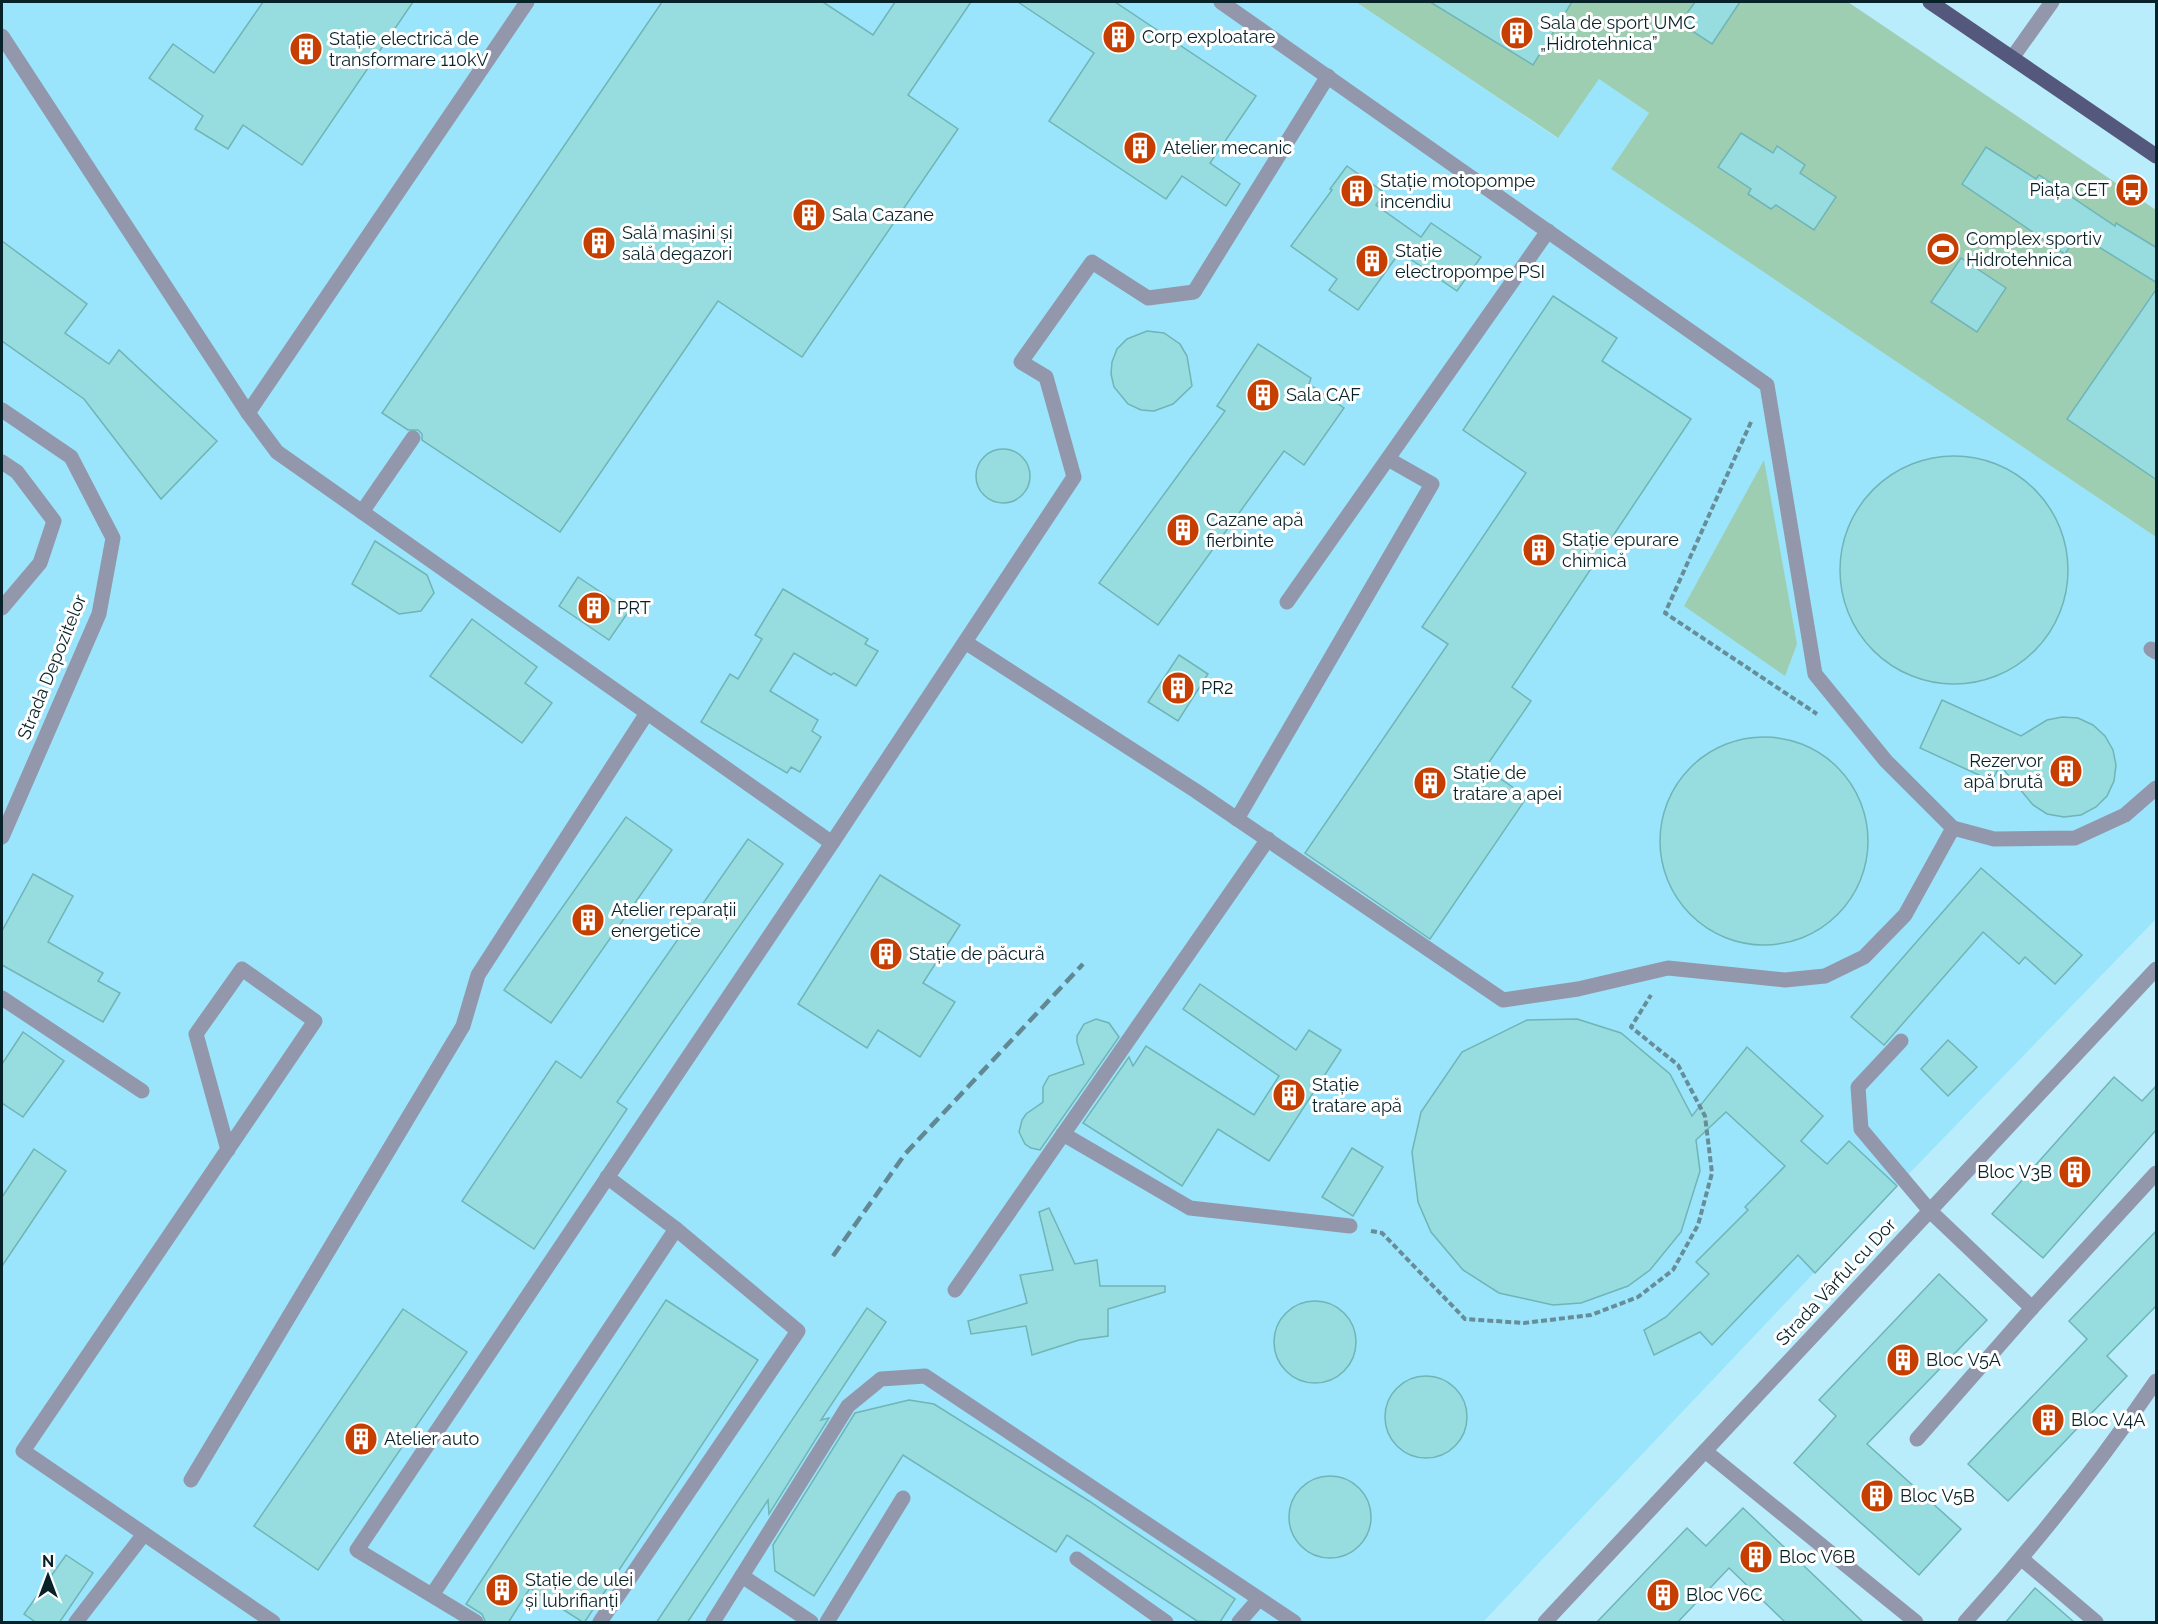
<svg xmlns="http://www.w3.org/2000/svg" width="2158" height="1624" viewBox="0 0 2158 1624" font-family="Raleway,sans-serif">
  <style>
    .built { fill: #9ae5fb }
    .green { fill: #9eceb2 }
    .building { fill: #97dddf; stroke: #6fb4b6; stroke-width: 1.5 }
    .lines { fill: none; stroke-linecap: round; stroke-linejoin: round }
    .path { stroke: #668d98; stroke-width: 4; stroke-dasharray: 6 3; stroke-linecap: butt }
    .minor { stroke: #9397ac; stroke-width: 15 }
    .major { stroke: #54587c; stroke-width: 15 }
    .rail { stroke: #618893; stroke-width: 4.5; stroke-dasharray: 12 6; stroke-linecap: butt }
    .labels { text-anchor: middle; stroke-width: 6; stroke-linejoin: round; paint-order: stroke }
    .poi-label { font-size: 18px; fill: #072229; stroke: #fff; text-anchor: start }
    .street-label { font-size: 18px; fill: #072229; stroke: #fff }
  </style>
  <rect width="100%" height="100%" fill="#baedfc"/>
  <path class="built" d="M2,2H1356L1557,138L1598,78L1649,113L1612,169L2156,537V919L1866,1218L1483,1622H2Z"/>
  <g class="green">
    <path d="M1356,2H1848L2156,210V288L2067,419L2156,480V537L1611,169L1649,113L1599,79L1558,138Z"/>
    <path d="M1764,460L1797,644L1785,676L1684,606Z"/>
  </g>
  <g class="building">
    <path d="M263,2H413L302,165L243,125L228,149L195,129L203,116L149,78L173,44L214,73Z"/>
    <path d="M662,2H823L873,35L895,2H971L908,95L958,129L802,357L718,301L560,532L422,440V434L418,430H408L382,413Z"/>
    <path d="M1018,2H1115L1256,96L1210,163L1240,184L1226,206L1182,176L1166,199L1049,121L1094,53Z"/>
    <path d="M1430,2H1572L1533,65Z"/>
    <path d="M1695,2H1740L1712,44L1680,23Z"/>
    <path d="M1741,133L1773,153L1777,146L1805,165L1800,173L1836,197L1814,230L1776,205L1771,209L1748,194L1751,189L1718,167Z"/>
    <path d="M1986,147L2036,179L2039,175L2115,226L2116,223L2157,248V283L2078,234L2065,254L1962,184Z"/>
    <path d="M1347,166L1385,193L1376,205L1421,237L1431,223L1481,257L1457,291L1400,252L1358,310L1329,290L1337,279L1291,246L1332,190L1330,189Z"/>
    <path d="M2,241L87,304L65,333L109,364L119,350L217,441L161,499L84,399L2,341Z"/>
    <path d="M1961,258L2006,288L1977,332L1931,302Z"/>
    <path d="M2157,288V480L2067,419Z"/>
    <path d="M1553,296L1617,338L1602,361L1691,419L1512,687L1531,701L1485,768L1527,797L1430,939L1305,853L1448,644L1422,627L1526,473L1463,430Z"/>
    <path d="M1147,331L1164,333L1180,344L1187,356L1192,386L1173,404L1154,411L1141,410L1128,404L1114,387L1111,374L1112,362L1117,349L1127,339Z"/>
    <path d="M1258,344L1311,378L1309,384L1344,408L1304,465L1284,451L1158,625L1099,583L1225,411L1217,406Z"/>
    <circle cx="1003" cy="476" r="27"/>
    <circle cx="1954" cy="570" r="114"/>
    <path d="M375,541L427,575L434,593L421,611L399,614L352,584Z"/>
    <path d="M578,577L629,611L609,640L559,606Z"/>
    <path d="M783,589L868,639L865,644L878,651L856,686L834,673L831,675L794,653L770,691L818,720L812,731L821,737L800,772L791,767L787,773L701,722L730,674L738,679L762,639L755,635Z"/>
    <path d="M472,619L537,667L525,683L552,703L522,743L430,676Z"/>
    <path d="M1179,655L1208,674L1178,721L1148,702Z"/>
    <path d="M1942,700L2021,736L2047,720L2062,717L2078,718L2093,725L2105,736L2113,750L2116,765L2114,781L2107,796L2096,807L2081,815L2064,817L2047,814L2033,805L2000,765L1992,781L1920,748Z"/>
    <circle cx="1764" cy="841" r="104"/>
    <path d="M626,817L672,850L551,1023L504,990Z"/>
    <path d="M748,839L783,864L617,1102L627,1109L534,1249L462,1201L556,1061L581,1078Z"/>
    <path d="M1981,868L2082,955L2055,984L2025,957L2019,964L1983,932L1884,1045L1851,1017Z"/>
    <path d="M33,874L73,896L48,942L103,973L98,981L120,993L103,1022L2,965V931Z"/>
    <path d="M880,875L960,925L923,983L955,1002L920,1057L878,1030L867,1048L798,1004Z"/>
    <path d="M1200,984L1296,1050L1309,1030L1341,1050L1269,1161L1218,1129L1182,1186L1083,1123L1129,1057L1133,1066L1146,1046L1254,1115L1279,1076L1183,1009Z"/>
    <path d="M1096,1019L1109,1023L1119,1037L1040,1150L1031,1148L1025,1144L1019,1132L1022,1120L1026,1114L1043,1102V1087L1049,1076L1084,1064L1077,1042V1036L1084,1024Z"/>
    <path d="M1577,1019L1621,1033L1670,1074L1692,1116L1747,1047L1823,1116L1801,1141L1827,1164L1849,1141L1897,1186L1815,1273L1798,1255L1712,1345L1700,1332L1654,1355L1644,1330L1666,1317L1709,1274L1696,1262L1748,1210L1745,1207L1785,1166L1726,1112L1696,1140L1700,1171L1681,1232L1650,1270L1628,1286L1581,1303L1553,1305L1499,1293L1463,1270L1431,1232L1418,1202L1412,1152L1421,1112L1462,1052L1527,1020Z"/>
    <path d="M23,1032L64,1061L23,1117L2,1103V1064Z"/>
    <path d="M1948,1040L1977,1067L1948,1096L1921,1069Z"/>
    <path d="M2114,1077L2142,1101L2157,1085V1129L2043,1258L1992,1214Z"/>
    <path d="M1352,1148L1383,1167L1353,1216L1322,1197Z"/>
    <path d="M34,1149L66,1171L2,1266V1197Z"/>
    <path d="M1049,1208L1075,1264L1097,1260L1100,1286H1165V1292L1108,1309V1336L1079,1340L1032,1355L1026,1326L971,1334L968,1321L1027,1303L1020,1275L1053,1270L1039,1212Z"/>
    <path d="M2157,1230V1305L2107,1356L2127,1376L2008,1501L1968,1464L2087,1339L2069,1321Z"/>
    <path d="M1939,1274L1987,1320L1867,1444L1961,1529L1919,1575L1794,1463L1836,1416L1819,1400Z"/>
    <path d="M666,1300L758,1360L584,1623L530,1588L508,1623H486L482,1614L466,1604Z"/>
    <circle cx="1315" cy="1342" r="41"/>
    <path d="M867,1308L886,1322L821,1420L829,1418L769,1514L768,1500L687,1623H656Z"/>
    <path d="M403,1309L467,1352L318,1570L254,1526Z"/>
    <circle cx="1426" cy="1417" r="41"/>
    <path d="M909,1400L934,1404L1089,1501L1235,1599L1220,1622L1197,1621L1067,1535L1056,1552L903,1455L814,1596L775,1571L773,1545L855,1413Z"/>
    <circle cx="1330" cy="1517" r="41"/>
    <path d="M1743,1508L1864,1623H1786L1729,1568L1677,1623H1596L1687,1528L1706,1546Z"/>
    <path d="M66,1555L93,1573L59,1623H37L24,1614Z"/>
    <path d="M2035,1588L2075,1623H2005Z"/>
  </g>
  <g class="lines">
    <g class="path">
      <path d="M1751,422L1665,613L1817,714"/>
      <path d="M1371,1231L1382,1233L1465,1319L1524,1323L1591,1315L1638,1297L1673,1270L1698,1225L1712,1173L1705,1116L1678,1065L1631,1027L1651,995"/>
    </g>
    <g class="minor">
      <path d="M527,2L248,413L277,452L832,843L1074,477L1046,377L1021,362L1092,262L1148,298L1194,292L1328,76"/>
      <path d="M2,36L248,413"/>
      <path d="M2012,58L2052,2"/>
      <path d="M2,410L71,457L113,538L99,614L2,837"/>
      <path d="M2,462L17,472L54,521L40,563L2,608"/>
      <path d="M362,512L413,438"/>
      <path d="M1287,602L1548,231"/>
      <path d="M965,642L1196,791L1503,1000L1578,989L1668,968L1785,980L1825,976L1864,957L1905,915L1953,828L1886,761L1815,674L1767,385L1221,2"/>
      <path d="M2151,649L2156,652"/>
      <path d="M1237,819L1432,484L1388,459"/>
      <path d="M1953,828L1994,839L2075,838L2125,815L2156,788"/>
      <path d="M2,998L142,1091"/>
      <path d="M1901,1041L1858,1087L1861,1129L1930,1211L2032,1308"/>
      <path d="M1063,1134L1190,1208L1350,1226"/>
      <path d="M228,1150L196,1034L242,969L315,1021L23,1451L273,1622"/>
      <path d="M607,1177L676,1229"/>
      <path d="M955,1290L1268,839"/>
      <path d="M1917,1439L2032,1308L2156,1173"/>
      <path d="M1705,1451L1916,1622"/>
      <path d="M191,1480L463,1026L478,975L647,713"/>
      <path d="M1077,1559L1166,1622"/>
      <path d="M2022,1559L2096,1622"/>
      <path d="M742,1576L811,1622"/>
      <path d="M432,1595L676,1229L798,1331L600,1622"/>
      <path d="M76,1622L144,1534"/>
      <path d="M476,1622L357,1550L832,843"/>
      <path d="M713,1622L848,1406L881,1379L925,1376L1294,1622"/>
      <path d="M827,1622L903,1498"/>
      <path d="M1239,1622L1259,1599"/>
      <path d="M1545,1622L2156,969"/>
      <path d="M1965,1622C2034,1546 2098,1466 2156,1381"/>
    </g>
    <path class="major" d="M1930,2L2156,156"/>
    <path class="rail" d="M833,1256L905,1154L1083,964"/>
  </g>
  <defs>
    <symbol id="building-disc" viewBox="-11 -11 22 22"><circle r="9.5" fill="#c63f00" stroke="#fff"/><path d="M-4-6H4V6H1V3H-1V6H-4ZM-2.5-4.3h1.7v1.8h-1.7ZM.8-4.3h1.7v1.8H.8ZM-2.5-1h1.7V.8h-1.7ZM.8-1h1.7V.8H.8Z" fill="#fff"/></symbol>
    <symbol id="bus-disc" viewBox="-11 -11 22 22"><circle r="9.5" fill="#c63f00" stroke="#fff"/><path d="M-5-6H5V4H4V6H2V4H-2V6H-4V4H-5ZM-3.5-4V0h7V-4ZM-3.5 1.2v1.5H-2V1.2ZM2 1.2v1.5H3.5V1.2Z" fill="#fff"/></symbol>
    <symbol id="stadium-disc" viewBox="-11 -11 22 22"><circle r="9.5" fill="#c63f00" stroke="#fff"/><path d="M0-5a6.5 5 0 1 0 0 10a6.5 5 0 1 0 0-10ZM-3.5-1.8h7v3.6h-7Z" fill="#fff"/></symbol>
  </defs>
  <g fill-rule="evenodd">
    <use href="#building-disc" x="1498" y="14" width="38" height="38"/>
    <use href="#building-disc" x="1100" y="18" width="38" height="38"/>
    <use href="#building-disc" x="287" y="30" width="38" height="38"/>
    <use href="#building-disc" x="1121" y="129" width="38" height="38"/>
    <use href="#bus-disc" x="2113" y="171" width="38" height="38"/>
    <use href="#building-disc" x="1338" y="172" width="38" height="38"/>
    <use href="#building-disc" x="790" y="196" width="38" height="38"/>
    <use href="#building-disc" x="580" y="224" width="38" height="38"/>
    <use href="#stadium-disc" x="1924" y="230" width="38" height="38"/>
    <use href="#building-disc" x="1353" y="242" width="38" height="38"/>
    <use href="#building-disc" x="1244" y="376" width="38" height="38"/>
    <use href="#building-disc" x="1164" y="511" width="38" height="38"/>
    <use href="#building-disc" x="1520" y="531" width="38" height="38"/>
    <use href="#building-disc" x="575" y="589" width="38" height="38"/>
    <use href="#building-disc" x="1159" y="669" width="38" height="38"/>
    <use href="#building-disc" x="2047" y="752" width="38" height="38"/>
    <use href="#building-disc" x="1411" y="764" width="38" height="38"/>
    <use href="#building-disc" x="569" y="901" width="38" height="38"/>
    <use href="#building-disc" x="867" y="935" width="38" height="38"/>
    <use href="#building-disc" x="1270" y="1076" width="38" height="38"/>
    <use href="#building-disc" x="2056" y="1153" width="38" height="38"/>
    <use href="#building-disc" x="1884" y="1341" width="38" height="38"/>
    <use href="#building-disc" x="2029" y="1401" width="38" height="38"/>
    <use href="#building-disc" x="342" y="1420" width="38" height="38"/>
    <use href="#building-disc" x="1858" y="1477" width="38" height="38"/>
    <use href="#building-disc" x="1737" y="1538" width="38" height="38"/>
    <use href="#building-disc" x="483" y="1571" width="38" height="38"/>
    <use href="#building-disc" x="1644" y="1576" width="38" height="38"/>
  </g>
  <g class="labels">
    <g class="poi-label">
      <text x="1540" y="29">Sala de sport UMC<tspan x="1540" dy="21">„Hidrotehnica”</tspan></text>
      <text x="1142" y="43">Corp exploatare</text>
      <text x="329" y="45">Stație electrică de<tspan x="329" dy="21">transformare 110kV</tspan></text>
      <text x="1163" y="154">Atelier mecanic</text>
      <text x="1380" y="187">Stație motopompe<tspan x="1380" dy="21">incendiu</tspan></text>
      <text x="2109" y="196" text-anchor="end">Piața CET</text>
      <text x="832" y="221">Sala Cazane</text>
      <text x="622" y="239">Sală mașini și<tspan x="622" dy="21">sală degazori</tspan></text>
      <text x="1966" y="245">Complex sportiv<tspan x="1966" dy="21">Hidrotehnica</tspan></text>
      <text x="1395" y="257">Stație<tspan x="1395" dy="21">electropompe PSI</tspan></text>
      <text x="1286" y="401">Sala CAF</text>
      <text x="1206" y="526">Cazane apă<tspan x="1206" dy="21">fierbinte</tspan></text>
      <text x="1562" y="546">Stație epurare<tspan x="1562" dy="21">chimică</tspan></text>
      <text x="617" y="614">PRT</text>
      <text x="1201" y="694">PR2</text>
      <text x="2043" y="767" text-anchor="end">Rezervor<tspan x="2043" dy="21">apă brută</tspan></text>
      <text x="1453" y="779">Stație de<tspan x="1453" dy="21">tratare a apei</tspan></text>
      <text x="611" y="916">Atelier reparații<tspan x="611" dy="21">energetice</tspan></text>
      <text x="909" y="960">Stație de păcură</text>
      <text x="1312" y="1091">Stație<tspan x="1312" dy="21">tratare apă</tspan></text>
      <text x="2052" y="1178" text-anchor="end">Bloc V3B</text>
      <text x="1926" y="1366">Bloc V5A</text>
      <text x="2071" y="1426">Bloc V4A</text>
      <text x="384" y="1445">Atelier auto</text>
      <text x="1900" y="1502">Bloc V5B</text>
      <text x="1779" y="1563">Bloc V6B</text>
      <text x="525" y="1586">Stație de ulei<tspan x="525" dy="21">și lubrifianți</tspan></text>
      <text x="1686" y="1601">Bloc V6C</text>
    </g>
    <g class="street-label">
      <text transform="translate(52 667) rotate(-68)" y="6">Strada Depozitelor</text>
      <text transform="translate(1836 1282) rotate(-47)" y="6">Strada Vârful cu Dor</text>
    </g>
  </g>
  <rect width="2158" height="1624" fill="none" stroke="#072229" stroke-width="6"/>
  <g transform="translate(48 1576)" stroke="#ffffff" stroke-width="4.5" paint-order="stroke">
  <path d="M0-4.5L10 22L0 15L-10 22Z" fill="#072229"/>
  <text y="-9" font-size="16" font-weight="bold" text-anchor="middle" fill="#072229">N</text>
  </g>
</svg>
